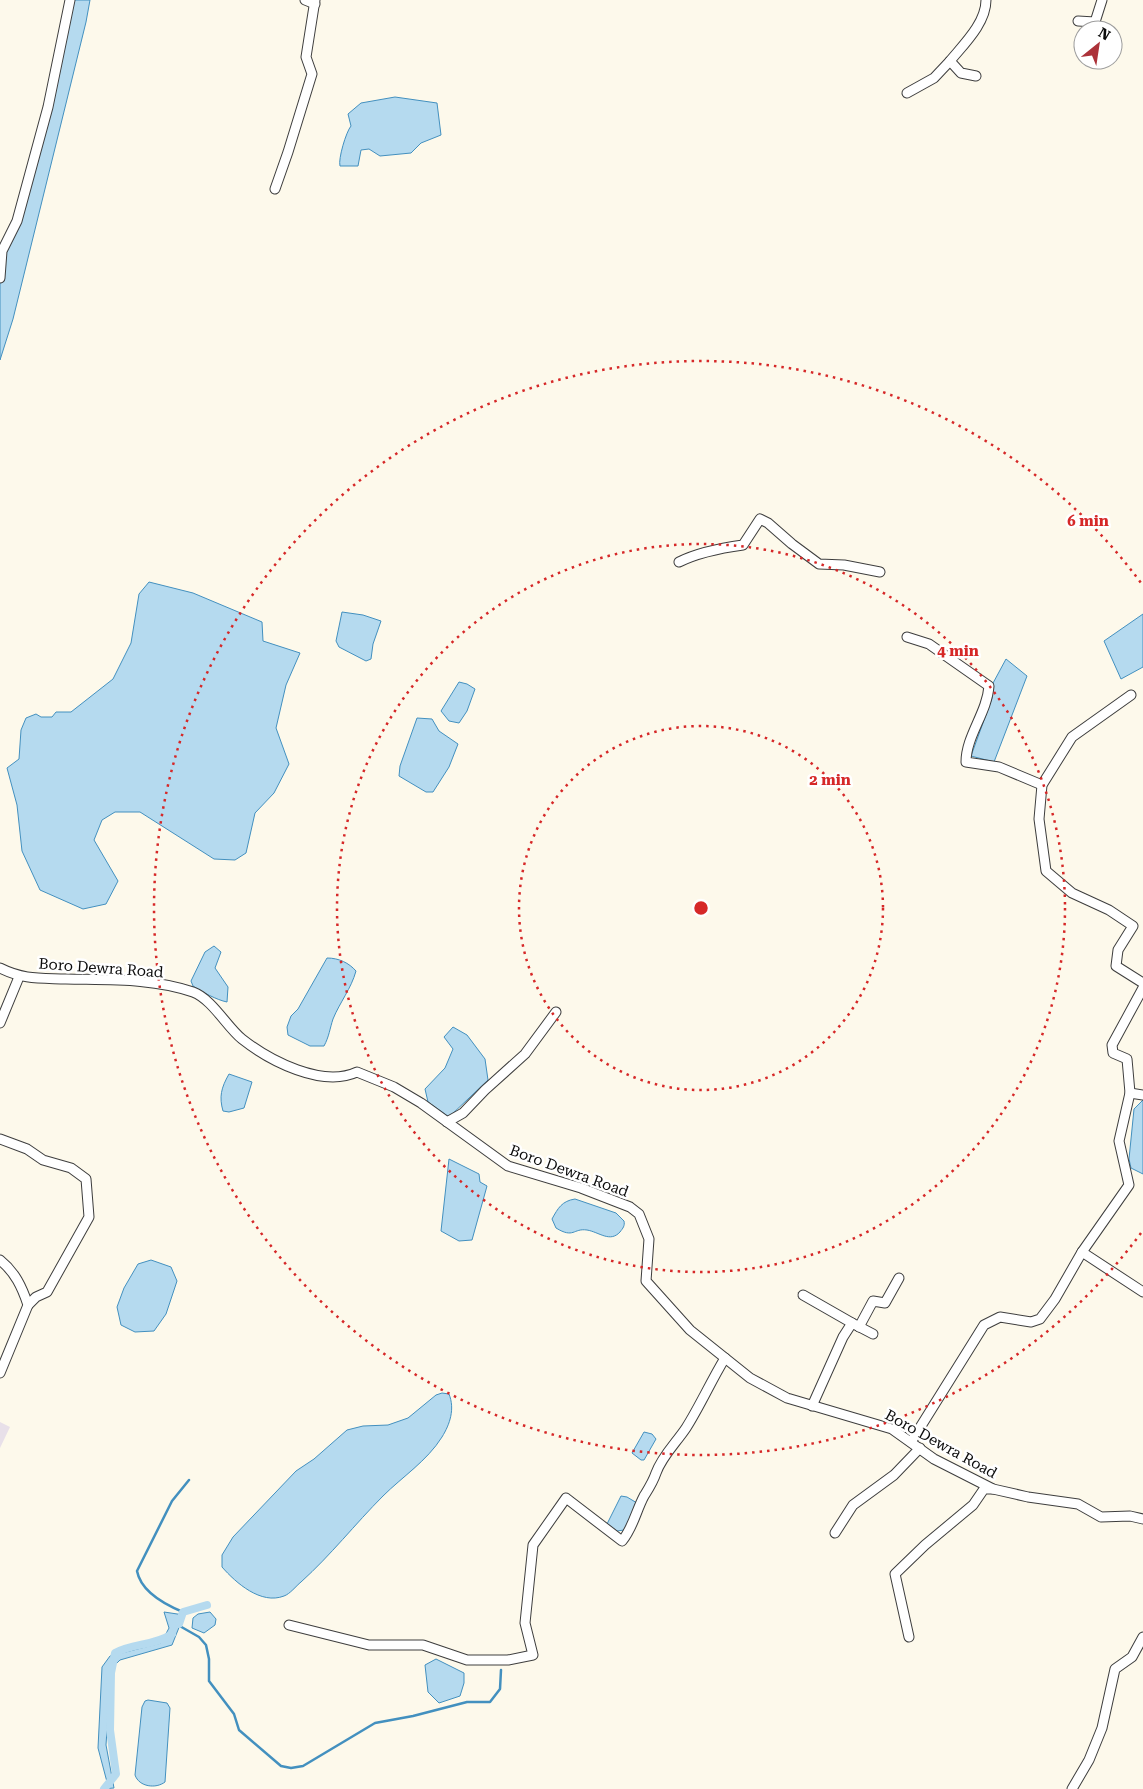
<svg xmlns="http://www.w3.org/2000/svg" width="1143" height="1789" viewBox="0 0 1143 1789" font-family="'Roboto Serif',serif">
  <style>
    .industrial { fill: #e8e0e9 }
    .water { fill: #b5daef; stroke: #4390bf }
    .lines { fill: none; stroke-linecap: round; stroke-linejoin: round }
    .stream { stroke: #4390bf; stroke-width: 2.5 }
    .canal { stroke: #b5daef; stroke-width: 8 }
    .minor-casing { stroke: #3e3e3e; stroke-width: 11 }
    .minor { stroke: #fff; stroke-width: 9 }
    .ring { fill: none; stroke: #d62828; stroke-width: 2.5; stroke-dasharray: 2.5 5 }
    .labels { text-anchor: middle; stroke-width: 5; stroke-linejoin: round; paint-order: stroke }
    .street-label { font-size: 15px; fill: #0b0b0b; stroke: #fff }
    .centre { fill: #d62828; stroke: #fff; stroke-width: 2.5 }
    .ring-label { font-size: 15px; text-anchor: middle; font-weight: bold; fill: #d62828; stroke: #fff; stroke-width: 5; stroke-linejoin: round; paint-order: stroke }
  </style>
  <rect width="100%" height="100%" fill="#fdf9eb"/>
  <path class="industrial" d="M0,1422L10,1427L0,1448Z"/>
  <g class="water">
    <path d="M72,0H90L86,22L13,319L0,360V277L3,260L23,212Z"/>
    <path d="M395,97L437,103L441,135L421,143L411,153L380,156L369,149L361,150L358,166H340C338,159 346,132 351,126L348,114L361,103Z"/>
    <path d="M149,582L193,593L262,622L263,641L300,653L286,685L276,728L289,764L274,793L255,813L246,853L235,860L214,859L140,812H115L102,820L94,840L118,881L106,904L83,909L40,890L22,851L17,805L7,768L19,759L21,730L26,718L36,714L41,717H52L56,712H71L113,679L131,643L139,594Z"/>
    <path d="M342,612L363,615L381,621L373,644L371,659L366,661L339,647L336,641Z"/>
    <path d="M1143,614V667L1121,679L1104,641Z"/>
    <path d="M1006,659L1027,676L994,762L971,756L992,698V685Z"/>
    <path d="M459,682L467,684L475,689L467,711L459,723L449,721L441,711Z"/>
    <path d="M417,718L432,719L439,731L458,744L449,767L433,792H426L399,776L400,766Z"/>
    <path d="M214,946L221,952L215,968L228,987L227,1002C217,1000 202,992 193,986L191,981L205,952Z"/>
    <path d="M327,958C339,958 349,963 356,971C351,989 340,1002 333,1019C330,1028 329,1037 324,1046H310L288,1035L287,1027L291,1016L298,1009Z"/>
    <path d="M453,1027L467,1035L485,1059L488,1080L449,1117L428,1102L425,1089L445,1068L453,1049L444,1037Z"/>
    <path d="M229,1074L252,1082L244,1108L229,1112L223,1111C219,1097 221,1088 229,1074Z"/>
    <path d="M1143,1100V1174L1131,1168L1129,1159L1134,1109Z"/>
    <path d="M449,1159L479,1174L480,1182L487,1186L472,1240L459,1241L441,1231Z"/>
    <path d="M575,1199L616,1213L624,1221C625,1226 623,1228 620,1232C610,1243 599,1232 587,1230C573,1228 574,1239 556,1228L552,1219C558,1208 562,1201 575,1199Z"/>
    <path d="M151,1260L171,1267L177,1281L166,1314L154,1331L135,1332L121,1325L117,1307L124,1288L138,1264Z"/>
    <path d="M442,1393L449,1394C455,1409 450,1424 442,1437C427,1461 402,1477 383,1496C355,1524 331,1555 301,1582C296,1586 290,1594 284,1596C261,1605 236,1583 222,1567V1555L233,1537L296,1471L314,1459L347,1430L363,1426L388,1425L408,1418L436,1395Z"/>
    <path d="M644,1432L652,1434L656,1439L644,1460H641L632,1453Z"/>
    <path d="M621,1496L627,1497L637,1503L635,1512L624,1530L617,1531L607,1524Z"/>
    <path d="M164,1612L184,1615L172,1645L120,1660L111,1669L106,1745L114,1788L100,1789L107,1782L98,1748L102,1667L110,1656L161,1643L169,1628Z"/>
    <path d="M210,1612L216,1619L215,1625L204,1633L192,1628L193,1618L198,1614Z"/>
    <path d="M436,1659L464,1673V1683L460,1696L439,1703L428,1692L425,1665Z"/>
    <path d="M148,1700L167,1703L170,1708L165,1782C156,1789 139,1787 135,1775L142,1707L145,1701Z"/>
  </g>
  <g class="lines">
    <g class="stream">
      <path d="M183,1612C166,1605 141,1592 137,1571L172,1501L189,1480"/>
      <path d="M178,1625L199,1637L206,1645L209,1659V1681L234,1714L239,1730L281,1766L291,1768L303,1766L375,1723L413,1716L467,1702H490L500,1689L501,1670"/>
    </g>
    <g class="canal">
      <path d="M179,1624L183,1612L207,1605"/>
      <path d="M104,1789L116,1774L110,1730L111,1673L115,1653C133,1643 154,1646 172,1634"/>
    </g>
    <defs>
      <g id="minor">
        <path d="M305,0L315,4"/>
        <path d="M1078,21L1095,22L1102,0"/>
        <path d="M976,76L961,73L950,61C964,44 986,23 986,0"/>
        <path d="M907,93L934,78L950,61"/>
        <path d="M275,189L288,152L312,74L306,57L315,0"/>
        <path d="M0,278L2,251L17,221L48,107L70,0"/>
        <path d="M679,562C699,552 721,548 743,545L760,519L768,523L792,544L819,564L844,565L880,572"/>
        <path d="M907,637L929,644L989,686C987,713 966,736 966,762L999,767L1042,785"/>
        <path d="M1131,695L1072,737L1042,785L1039,819L1046,871L1072,893L1109,910L1133,926L1118,950L1116,966L1143,983"/>
        <path d="M0,968C24,980 40,978 66,979C108,980 153,978 193,992C212,999 227,1027 242,1039C270,1061 322,1088 357,1072L394,1087L421,1103L508,1166L581,1188L630,1207L639,1214L649,1239L646,1281L690,1330L750,1378L787,1398L892,1429L934,1459L993,1489L1028,1497L1078,1504L1101,1517L1130,1516L1143,1519"/>
        <path d="M0,1023L19,977"/>
        <path d="M1130,1093L1143,1095"/>
        <path d="M447,1122L463,1113L485,1090L525,1054L556,1012"/>
        <path d="M0,1139L27,1149L43,1160L71,1168L86,1179L89,1217L47,1292L36,1297L28,1305"/>
        <path d="M1082,1252L1143,1292"/>
        <path d="M0,1260C15,1272 22,1287 28,1305L0,1373"/>
        <path d="M803,1295L852,1323"/>
        <path d="M859,1327L873,1301L885,1303L899,1278"/>
        <path d="M812,1406L843,1337L852,1323L873,1334"/>
        <path d="M911,1442L984,1325L1000,1317L1031,1322L1040,1319L1055,1299L1082,1252L1129,1185L1119,1141L1130,1093L1127,1059L1113,1053L1112,1045L1143,988"/>
        <path d="M835,1533L853,1505L894,1475L920,1448"/>
        <path d="M289,1625L369,1645H423L467,1660H508L533,1655L525,1623L533,1545L566,1498L622,1541C633,1528 636,1511 644,1496C649,1488 653,1482 656,1473C662,1456 676,1443 686,1428C700,1406 711,1381 725,1358"/>
        <path d="M909,1637L895,1574L925,1545L973,1505L984,1489H993"/>
        <path d="M1072,1789L1089,1760L1102,1728L1115,1669L1132,1657L1143,1637"/>
      </g>
    </defs>
    <use href="#minor" class="minor-casing"/>
    <use href="#minor" class="minor"/>
  </g>
  <g class="ring">
    <circle cx="701" cy="908" r="182"/>
    <circle cx="701" cy="908" r="364"/>
    <path d="M1141 1233A547 547 0 1 1 1141 583"/>
  </g>
  <g class="labels">
    <g class="street-label">
      <text transform="translate(101 968) rotate(4)" y="5">Boro Dewra Road</text>
      <text transform="translate(569 1171) rotate(20)" y="5">Boro Dewra Road</text>
      <text transform="translate(941 1444) rotate(29)" y="5">Boro Dewra Road</text>
    </g>
  </g>
  <circle cx="701" cy="908" r="8" class="centre"/>
  <g class="ring-label">
    <text x="1088" y="526">6 min</text>
    <text x="958" y="656">4 min</text>
    <text x="830" y="785">2 min</text>
  </g>
  <g transform="translate(1098 45) rotate(30)"><circle r="24" fill="#ffffff" stroke="#9d9d9d"/>
  <path d="M0-4L9 19L0 12L-9 19Z" fill="#ac3239"/>
  <text y="-8" font-size="14" font-weight="bold" text-anchor="middle" fill="#0b0b0b">N</text>
  </g>
</svg>
